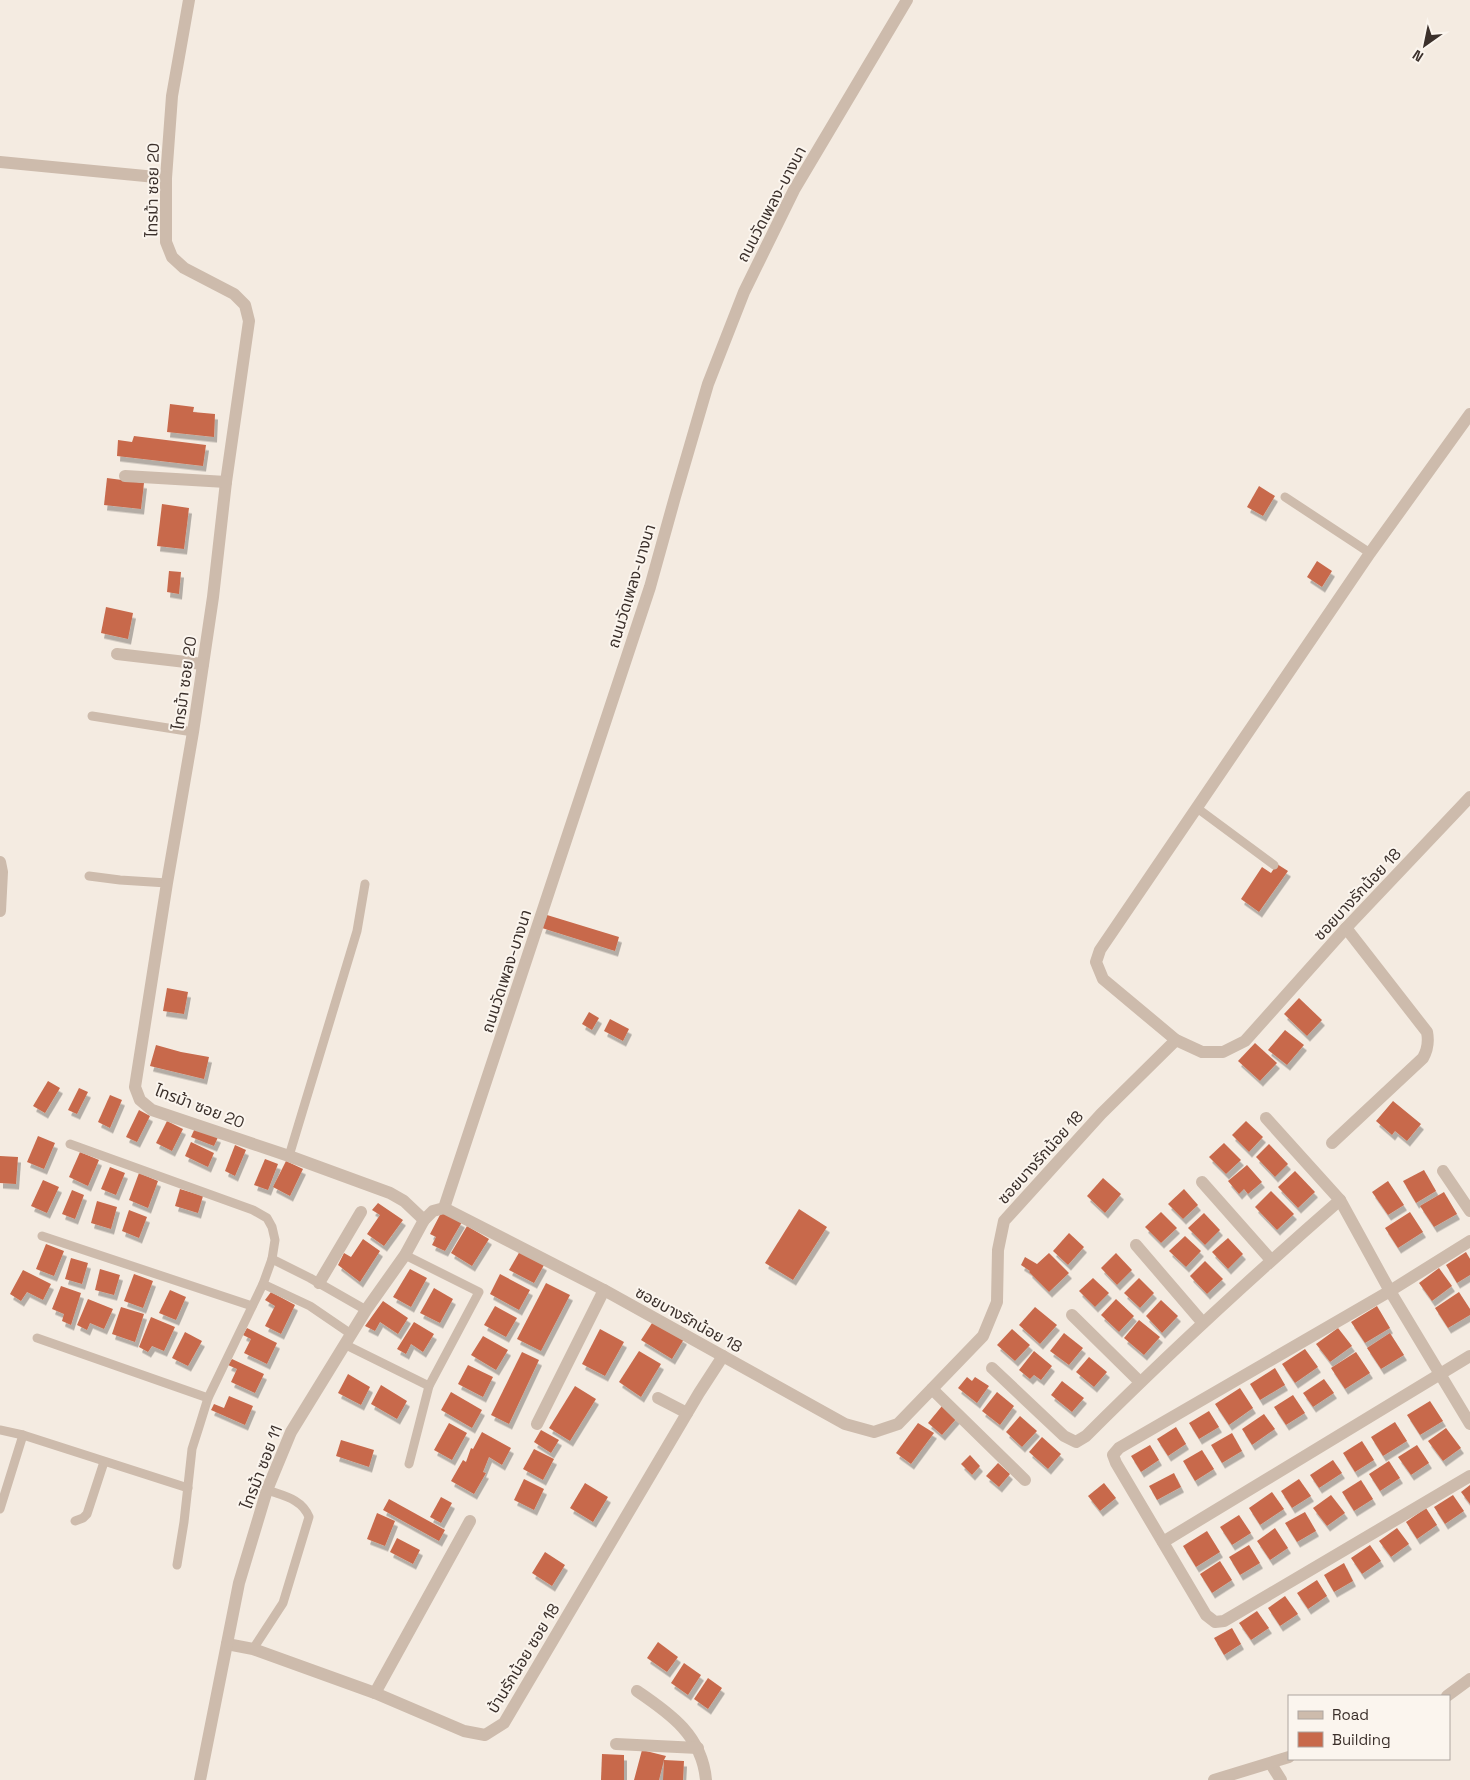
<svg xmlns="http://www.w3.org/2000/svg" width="1470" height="1780" viewBox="0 0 1470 1780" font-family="'Space Grotesk','Noto Sans Thai',sans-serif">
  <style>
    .building { fill: #c8694b; filter: url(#shadow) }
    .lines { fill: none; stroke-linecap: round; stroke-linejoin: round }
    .service { stroke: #cdbbac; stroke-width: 9 }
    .minor { stroke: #cdbbac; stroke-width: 12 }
    .labels { text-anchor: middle; stroke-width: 4; stroke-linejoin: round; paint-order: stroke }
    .street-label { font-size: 16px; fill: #3b302b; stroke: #fbf5ee }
  </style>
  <defs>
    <filter id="shadow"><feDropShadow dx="3" dy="5.5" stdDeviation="0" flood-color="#0004"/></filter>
  </defs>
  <rect width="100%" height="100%" fill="#f4ebe1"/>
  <g class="building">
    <path d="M170,404L194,407L193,412L215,414L214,437L167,432Z"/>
    <path d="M134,436L206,445L203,466L117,456L118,440L132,442Z"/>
    <path d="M107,478L144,483L141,509L104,505Z"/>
    <path d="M1259,486L1275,496L1263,516L1247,507Z"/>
    <path d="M162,504L189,508L184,549L157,546Z"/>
    <path d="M1317,561L1332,571L1322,587L1307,577Z"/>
    <path d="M169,571L181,572L179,594L167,592Z"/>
    <path d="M106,607L133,613L128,639L101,633Z"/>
    <path d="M1277,864L1288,871L1259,912L1241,899L1262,867L1271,873Z"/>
    <path d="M547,915L619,937L615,951L542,928Z"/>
    <path d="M167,988L188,992L184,1014L163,1011Z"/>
    <path d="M1299,998L1322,1020L1307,1036L1284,1014Z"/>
    <path d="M589,1012L599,1018L592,1030L582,1024Z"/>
    <path d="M610,1019L629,1029L623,1041L604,1031Z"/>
    <path d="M1285,1030L1304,1045L1287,1065L1268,1050Z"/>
    <path d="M1255,1043L1277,1063L1260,1081L1238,1061Z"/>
    <path d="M156,1045L181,1052L209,1057L204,1079L150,1066Z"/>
    <path d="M48,1081L60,1088L45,1113L33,1106Z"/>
    <path d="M79,1088L88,1092L77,1114L68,1110Z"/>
    <path d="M110,1095L122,1100L110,1128L98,1122Z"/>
    <path d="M1393,1101L1421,1124L1407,1141L1395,1131L1392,1135L1376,1121Z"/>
    <path d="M139,1110L150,1116L137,1142L126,1137Z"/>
    <path d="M167,1121L183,1129L172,1151L156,1143Z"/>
    <path d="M1246,1121L1263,1137L1249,1152L1232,1135Z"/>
    <path d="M195,1128L218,1137L214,1146L191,1137Z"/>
    <path d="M38,1136L55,1143L44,1169L27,1162Z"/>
    <path d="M191,1142L214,1153L208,1167L185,1156Z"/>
    <path d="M1224,1143L1241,1160L1226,1174L1209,1157Z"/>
    <path d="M1269,1144L1288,1164L1275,1177L1256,1157Z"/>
    <path d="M235,1145L246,1150L235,1176L225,1171Z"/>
    <path d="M80,1152L99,1160L88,1186L69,1177Z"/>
    <path d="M0,1156L18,1157L16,1184L0,1183Z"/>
    <path d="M265,1159L278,1164L268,1190L254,1185Z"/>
    <path d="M286,1161L303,1169L290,1196L273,1187Z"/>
    <path d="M1247,1165L1262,1182L1248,1194L1244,1189L1239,1194L1228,1181Z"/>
    <path d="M110,1167L125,1173L116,1195L101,1189Z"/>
    <path d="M1424,1170L1436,1191L1416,1203L1403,1181Z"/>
    <path d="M1295,1171L1315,1192L1298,1208L1278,1187Z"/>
    <path d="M139,1173L158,1181L148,1208L129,1200Z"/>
    <path d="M1103,1178L1121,1194L1105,1213L1087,1196Z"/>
    <path d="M43,1180L59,1187L47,1213L31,1206Z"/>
    <path d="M1388,1181L1404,1205L1388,1215L1372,1192Z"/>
    <path d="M180,1189L203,1196L198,1213L175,1206Z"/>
    <path d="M1184,1189L1198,1205L1183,1219L1168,1204Z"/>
    <path d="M72,1190L84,1195L75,1219L62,1214Z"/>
    <path d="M1271,1191L1294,1214L1277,1230L1255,1207Z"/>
    <path d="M1444,1192L1457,1214L1434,1227L1420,1206Z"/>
    <path d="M97,1201L117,1207L111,1229L91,1223Z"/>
    <path d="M378,1203L403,1220L384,1246L367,1234L380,1215L372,1210Z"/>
    <path d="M799,1209L827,1227L793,1280L765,1263Z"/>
    <path d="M129,1210L147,1217L139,1238L122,1231Z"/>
    <path d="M442,1211L462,1222L445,1251L432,1245L436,1237L430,1234Z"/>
    <path d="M1161,1212L1177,1228L1161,1243L1145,1227Z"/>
    <path d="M1410,1212L1423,1232L1398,1248L1385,1228Z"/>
    <path d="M1204,1213L1220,1230L1205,1245L1188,1228Z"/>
    <path d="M467,1226L489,1239L472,1266L451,1253Z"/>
    <path d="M1069,1233L1084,1247L1068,1265L1053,1251Z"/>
    <path d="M1185,1236L1201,1251L1186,1267L1169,1251Z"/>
    <path d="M1228,1238L1243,1254L1228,1269L1212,1252Z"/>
    <path d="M363,1239L380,1251L360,1282L338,1265L344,1253L351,1257Z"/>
    <path d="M46,1244L64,1251L54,1276L36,1269Z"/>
    <path d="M520,1251L544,1265L534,1283L509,1270Z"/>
    <path d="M1466,1252L1470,1259V1275L1457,1283L1446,1265Z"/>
    <path d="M1049,1253L1069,1273L1049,1292L1029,1272L1030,1271L1021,1265L1025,1257L1037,1264Z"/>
    <path d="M1116,1253L1132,1270L1117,1285L1101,1268Z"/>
    <path d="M71,1258L88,1263L82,1284L65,1279Z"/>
    <path d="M1205,1261L1223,1279L1207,1294L1190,1276Z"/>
    <path d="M1439,1268L1452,1286L1432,1301L1419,1283Z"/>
    <path d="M100,1269L120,1275L114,1295L95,1290Z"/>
    <path d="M410,1269L427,1278L411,1307L393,1297Z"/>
    <path d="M23,1270L51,1284L43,1300L27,1292L21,1301L10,1294Z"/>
    <path d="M134,1274L153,1281L143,1308L124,1301Z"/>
    <path d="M500,1274L530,1290L519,1310L490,1294Z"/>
    <path d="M1093,1278L1109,1293L1095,1307L1079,1291Z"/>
    <path d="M1139,1278L1154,1293L1140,1308L1124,1293Z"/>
    <path d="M546,1283L570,1295L541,1351L517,1339Z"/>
    <path d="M61,1286L81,1293L71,1325L62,1321L64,1314L52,1309Z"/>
    <path d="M434,1288L453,1299L440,1323L420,1313Z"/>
    <path d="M170,1290L186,1297L176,1320L159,1313Z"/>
    <path d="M271,1292L295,1305L281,1334L265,1326L275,1306L265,1300Z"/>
    <path d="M1459,1292L1470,1309V1315L1448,1328L1435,1308Z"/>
    <path d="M88,1299L113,1309L104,1329L90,1323L87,1330L77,1325Z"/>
    <path d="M1116,1299L1134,1316L1119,1332L1101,1315Z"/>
    <path d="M1161,1300L1178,1316L1162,1333L1146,1316Z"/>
    <path d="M383,1301L408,1318L398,1334L380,1322L375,1331L365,1326Z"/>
    <path d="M495,1306L517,1318L506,1337L484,1325Z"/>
    <path d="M1377,1306L1390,1328L1365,1343L1351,1322Z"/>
    <path d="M121,1307L144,1314L135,1342L112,1334Z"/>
    <path d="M1035,1307L1057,1325L1040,1344L1019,1325Z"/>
    <path d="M151,1317L175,1327L164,1351L152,1346L148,1352L139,1347Z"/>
    <path d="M654,1320L684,1339L672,1359L641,1340Z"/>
    <path d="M1139,1320L1160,1337L1144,1355L1124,1338Z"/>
    <path d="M414,1322L434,1334L423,1352L411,1344L406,1354L397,1349Z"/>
    <path d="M247,1328L277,1343L267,1364L244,1353L251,1339L243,1335Z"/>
    <path d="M1338,1328L1352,1346L1330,1362L1316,1344Z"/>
    <path d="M600,1329L624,1342L605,1376L582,1364Z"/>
    <path d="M1012,1329L1030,1345L1015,1361L997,1345Z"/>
    <path d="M185,1332L202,1341L188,1366L172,1358Z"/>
    <path d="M1064,1333L1083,1348L1069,1365L1050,1351Z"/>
    <path d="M1390,1333L1404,1355L1381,1369L1367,1348Z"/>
    <path d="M483,1336L508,1350L496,1370L471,1355Z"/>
    <path d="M1305,1349L1318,1367L1295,1383L1282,1364Z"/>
    <path d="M639,1351L661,1364L641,1397L619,1382Z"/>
    <path d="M1034,1351L1052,1366L1041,1380L1034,1375L1030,1379L1019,1370Z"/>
    <path d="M522,1352L539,1360L509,1424L491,1415Z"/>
    <path d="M1356,1352L1370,1373L1345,1389L1331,1368Z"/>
    <path d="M1089,1357L1107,1372L1094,1387L1076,1372Z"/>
    <path d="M232,1359L264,1374L255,1393L231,1382L237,1369L228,1365Z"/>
    <path d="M468,1365L493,1377L483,1397L458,1384Z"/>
    <path d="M1275,1368L1285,1385L1260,1400L1250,1384Z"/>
    <path d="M348,1374L370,1387L361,1405L338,1393Z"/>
    <path d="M967,1377L972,1381L975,1377L989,1386L977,1403L958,1388Z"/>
    <path d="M1324,1379L1334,1393L1313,1407L1303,1393Z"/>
    <path d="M1062,1381L1084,1398L1072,1412L1051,1395Z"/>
    <path d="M381,1385L407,1401L397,1419L371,1404Z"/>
    <path d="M575,1386L596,1399L570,1441L549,1428Z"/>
    <path d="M1240,1388L1253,1408L1229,1425L1215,1404Z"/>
    <path d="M451,1392L482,1410L472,1428L441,1410Z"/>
    <path d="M997,1392L1014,1406L1000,1425L982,1411Z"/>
    <path d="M1293,1395L1305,1413L1286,1425L1274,1407Z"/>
    <path d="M229,1396L253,1406L245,1425L211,1410L214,1404L224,1408Z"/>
    <path d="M1430,1401L1443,1421L1420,1435L1407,1415Z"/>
    <path d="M942,1406L957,1418L942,1435L928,1423Z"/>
    <path d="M1209,1411L1219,1427L1199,1439L1189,1423Z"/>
    <path d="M1264,1414L1275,1429L1252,1445L1242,1429Z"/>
    <path d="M1020,1416L1037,1431L1022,1447L1006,1432Z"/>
    <path d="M1395,1422L1407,1441L1383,1456L1371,1437Z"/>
    <path d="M449,1423L467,1433L452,1460L434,1450Z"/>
    <path d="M918,1423L934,1433L911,1464L896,1453Z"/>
    <path d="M1176,1427L1186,1444L1168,1456L1157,1439Z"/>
    <path d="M1446,1428L1461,1448L1443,1461L1428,1441Z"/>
    <path d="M541,1430L559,1440L551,1453L534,1442Z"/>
    <path d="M482,1432L511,1448L502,1465L489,1457L483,1472L486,1473L474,1494L451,1481L463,1460L466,1462L471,1448L473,1449Z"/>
    <path d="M1232,1433L1242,1451L1222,1463L1211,1445Z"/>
    <path d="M1042,1437L1061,1454L1048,1469L1029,1452Z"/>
    <path d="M341,1440L374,1450L369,1467L336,1456Z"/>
    <path d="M1362,1441L1374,1460L1355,1472L1343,1453Z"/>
    <path d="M1150,1445L1159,1460L1141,1472L1131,1456Z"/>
    <path d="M1417,1445L1429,1463L1411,1475L1398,1457Z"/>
    <path d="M534,1449L554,1459L543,1480L523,1469Z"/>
    <path d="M1202,1450L1214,1469L1195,1481L1183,1461Z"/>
    <path d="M970,1455L980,1466L972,1475L961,1464Z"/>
    <path d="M1333,1460L1342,1473L1319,1488L1310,1475Z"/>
    <path d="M1389,1461L1400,1478L1380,1491L1369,1474Z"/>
    <path d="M998,1463L1010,1474L999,1487L986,1476Z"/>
    <path d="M1174,1473L1181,1487L1157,1500L1149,1486Z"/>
    <path d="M524,1479L544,1489L534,1510L514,1500Z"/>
    <path d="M1299,1479L1311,1496L1292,1508L1281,1491Z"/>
    <path d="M1361,1480L1373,1499L1354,1511L1342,1492Z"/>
    <path d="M585,1483L608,1497L593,1522L570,1508Z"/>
    <path d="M1104,1483L1116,1498L1100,1511L1088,1496Z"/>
    <path d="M1470,1485V1504L1461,1492Z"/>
    <path d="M1272,1492L1284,1509L1260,1525L1249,1508Z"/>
    <path d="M1331,1495L1345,1513L1327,1526L1313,1508Z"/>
    <path d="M1453,1495L1464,1511L1445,1524L1434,1507Z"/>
    <path d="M441,1497L452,1503L441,1523L430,1517Z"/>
    <path d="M389,1499L445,1530L439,1541L383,1510Z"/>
    <path d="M1426,1508L1437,1525L1417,1539L1406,1522Z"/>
    <path d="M1305,1512L1316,1531L1297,1542L1285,1523Z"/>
    <path d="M377,1513L395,1521L385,1546L367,1539Z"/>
    <path d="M1239,1515L1251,1533L1232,1545L1220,1527Z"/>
    <path d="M1275,1528L1288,1548L1270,1560L1257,1541Z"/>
    <path d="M1397,1528L1409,1544L1391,1557L1379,1541Z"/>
    <path d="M1207,1531L1220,1552L1196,1567L1183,1546Z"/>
    <path d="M397,1538L420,1550L413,1564L390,1552Z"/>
    <path d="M1249,1545L1260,1563L1240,1575L1229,1557Z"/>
    <path d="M1370,1545L1381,1561L1362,1574L1351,1558Z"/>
    <path d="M545,1552L565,1565L552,1586L532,1573Z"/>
    <path d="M1220,1561L1232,1580L1212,1593L1200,1574Z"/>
    <path d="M1344,1563L1353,1581L1334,1592L1324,1575Z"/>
    <path d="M1317,1580L1327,1596L1308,1609L1297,1593Z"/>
    <path d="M1285,1596L1298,1614L1280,1626L1268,1608Z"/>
    <path d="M1257,1611L1269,1628L1251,1640L1239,1623Z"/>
    <path d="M1232,1628L1241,1644L1224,1655L1214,1638Z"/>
    <path d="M658,1642L678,1657L667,1672L647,1658Z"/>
    <path d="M684,1663L701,1675L688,1695L671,1683Z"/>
    <path d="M708,1678L722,1688L708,1709L694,1699Z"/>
    <path d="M642,1750L666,1756L664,1760L684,1761L683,1780H663L664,1760L659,1780H634Z"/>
    <path d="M602,1754L624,1755V1780H601Z"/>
  </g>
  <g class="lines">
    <g class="service">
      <path d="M1285,497L1370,553"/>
      <path d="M92,716L193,732"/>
      <path d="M1197,808L1274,865"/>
      <path d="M89,876L120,880L167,883"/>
      <path d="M70,1144L253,1210L267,1218L272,1227L275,1240L272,1259L263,1284L208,1398L199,1427L192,1449L184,1522L177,1565"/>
      <path d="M289,1156L357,931L365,884"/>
      <path d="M42,1236L252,1306"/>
      <path d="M405,1255L479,1292L429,1386L409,1464"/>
      <path d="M272,1259L310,1278L366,1310"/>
      <path d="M263,1284L310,1306L351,1334"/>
      <path d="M37,1338L208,1398"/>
      <path d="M346,1345L429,1386"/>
      <path d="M0,1430L23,1435L188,1488"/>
      <path d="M0,1509L23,1435"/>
      <path d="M75,1521L83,1518L87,1514L104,1462"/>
      <path d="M253,1649L283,1603L309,1517C302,1499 284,1496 267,1490"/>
    </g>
    <g class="minor">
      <path d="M189,0L172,96L166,178V242L172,257L184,268L234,294L245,305L249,321L226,482L213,597L193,732L167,883L135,1087L140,1100L152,1110L289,1156L390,1193L404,1201L424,1220"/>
      <path d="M0,162L166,178"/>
      <path d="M1470,414L1370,553L1100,950L1096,962L1103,979L1176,1040L1202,1052H1223L1245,1041L1346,928L1470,797"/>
      <path d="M125,476L226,482"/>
      <path d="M117,654L203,664"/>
      <path d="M0,862L2,872L0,911"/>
      <path d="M1266,1118L1340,1200L1390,1291L1470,1424"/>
      <path d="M1332,1143L1423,1058C1428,1049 1429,1042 1427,1032L1346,928"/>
      <path d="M1443,1171L1470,1211"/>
      <path d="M1202,1182L1271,1260"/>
      <path d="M444,1208L650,587L675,497L708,384L744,292L794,190L907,0"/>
      <path d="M444,1208L604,1290L845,1424L874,1432L898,1424L983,1336L997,1302L998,1250L1004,1221L1101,1114L1176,1040"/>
      <path d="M1470,1241L1390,1291L1119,1448L1113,1455L1116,1463L1206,1615L1215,1622L1224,1621L1470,1476"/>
      <path d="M1136,1245L1203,1323"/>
      <path d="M319,1283L361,1212"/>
      <path d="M1072,1315L1140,1382"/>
      <path d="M992,1368L1064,1436L1076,1442L1086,1436C1168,1354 1253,1276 1340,1200"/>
      <path d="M932,1389L1025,1480"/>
      <path d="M658,1398L687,1413"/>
      <path d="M537,1424L604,1290"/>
      <path d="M1163,1542L1470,1356"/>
      <path d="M227,1644L253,1649L375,1693L464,1731L485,1735L504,1723L699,1393L723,1356"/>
      <path d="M637,1691C671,1714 702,1736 706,1780"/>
      <path d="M375,1693L470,1521"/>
      <path d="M1447,1696L1470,1679"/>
      <path d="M616,1744L698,1748"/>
      <path d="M1271,1764L1281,1780"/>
      <path d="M200,1780L239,1583L267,1490L291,1432L366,1310L405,1255L424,1220L433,1211L444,1208"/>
      <path d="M1214,1780L1289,1757"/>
    </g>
  </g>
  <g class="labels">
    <g class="street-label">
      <text transform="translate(152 190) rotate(-89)" y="6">ไทรม้า ซอย 20</text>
      <text transform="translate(771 204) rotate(-62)" y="6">ถนนวัดเพลง-บางนา</text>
      <text transform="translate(631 586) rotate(-73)" y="6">ถนนวัดเพลง-บางนา</text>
      <text transform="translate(184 683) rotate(-82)" y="6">ไทรม้า ซอย 20</text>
      <text transform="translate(1357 894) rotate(-47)" y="6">ซอยบางรักน้อย 18</text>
      <text transform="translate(506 971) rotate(-72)" y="6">ถนนวัดเพลง-บางนา</text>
      <text transform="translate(200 1106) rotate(21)" y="6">ไทรม้า ซอย 20</text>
      <text transform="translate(1040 1157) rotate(-48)" y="6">ซอยบางรักน้อย 18</text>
      <text transform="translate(689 1319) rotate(29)" y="6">ซอยบางรักน้อย 18</text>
      <text transform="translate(261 1467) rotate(-69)" y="6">ไทรม้า ซอย 11</text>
      <text transform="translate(523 1658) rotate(-59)" y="6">บ้านรักน้อย ซอย 18</text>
    </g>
  </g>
  <rect x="1288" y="1695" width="162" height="65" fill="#fbf5ee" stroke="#aea6a0"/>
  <rect x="1298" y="1711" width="25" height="8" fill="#cdbbac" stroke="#aea6a0"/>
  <text x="1332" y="1720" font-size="15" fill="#3b302b">Road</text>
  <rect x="1298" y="1732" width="25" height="15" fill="#c8694b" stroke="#aea6a0"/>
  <text x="1332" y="1745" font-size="15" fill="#3b302b">Building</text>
  <g transform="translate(1425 45) rotate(213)" stroke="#fbf5ee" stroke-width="4" paint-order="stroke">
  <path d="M0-4L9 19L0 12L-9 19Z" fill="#3b302b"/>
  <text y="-8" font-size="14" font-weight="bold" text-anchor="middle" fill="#3b302b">N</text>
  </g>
</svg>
